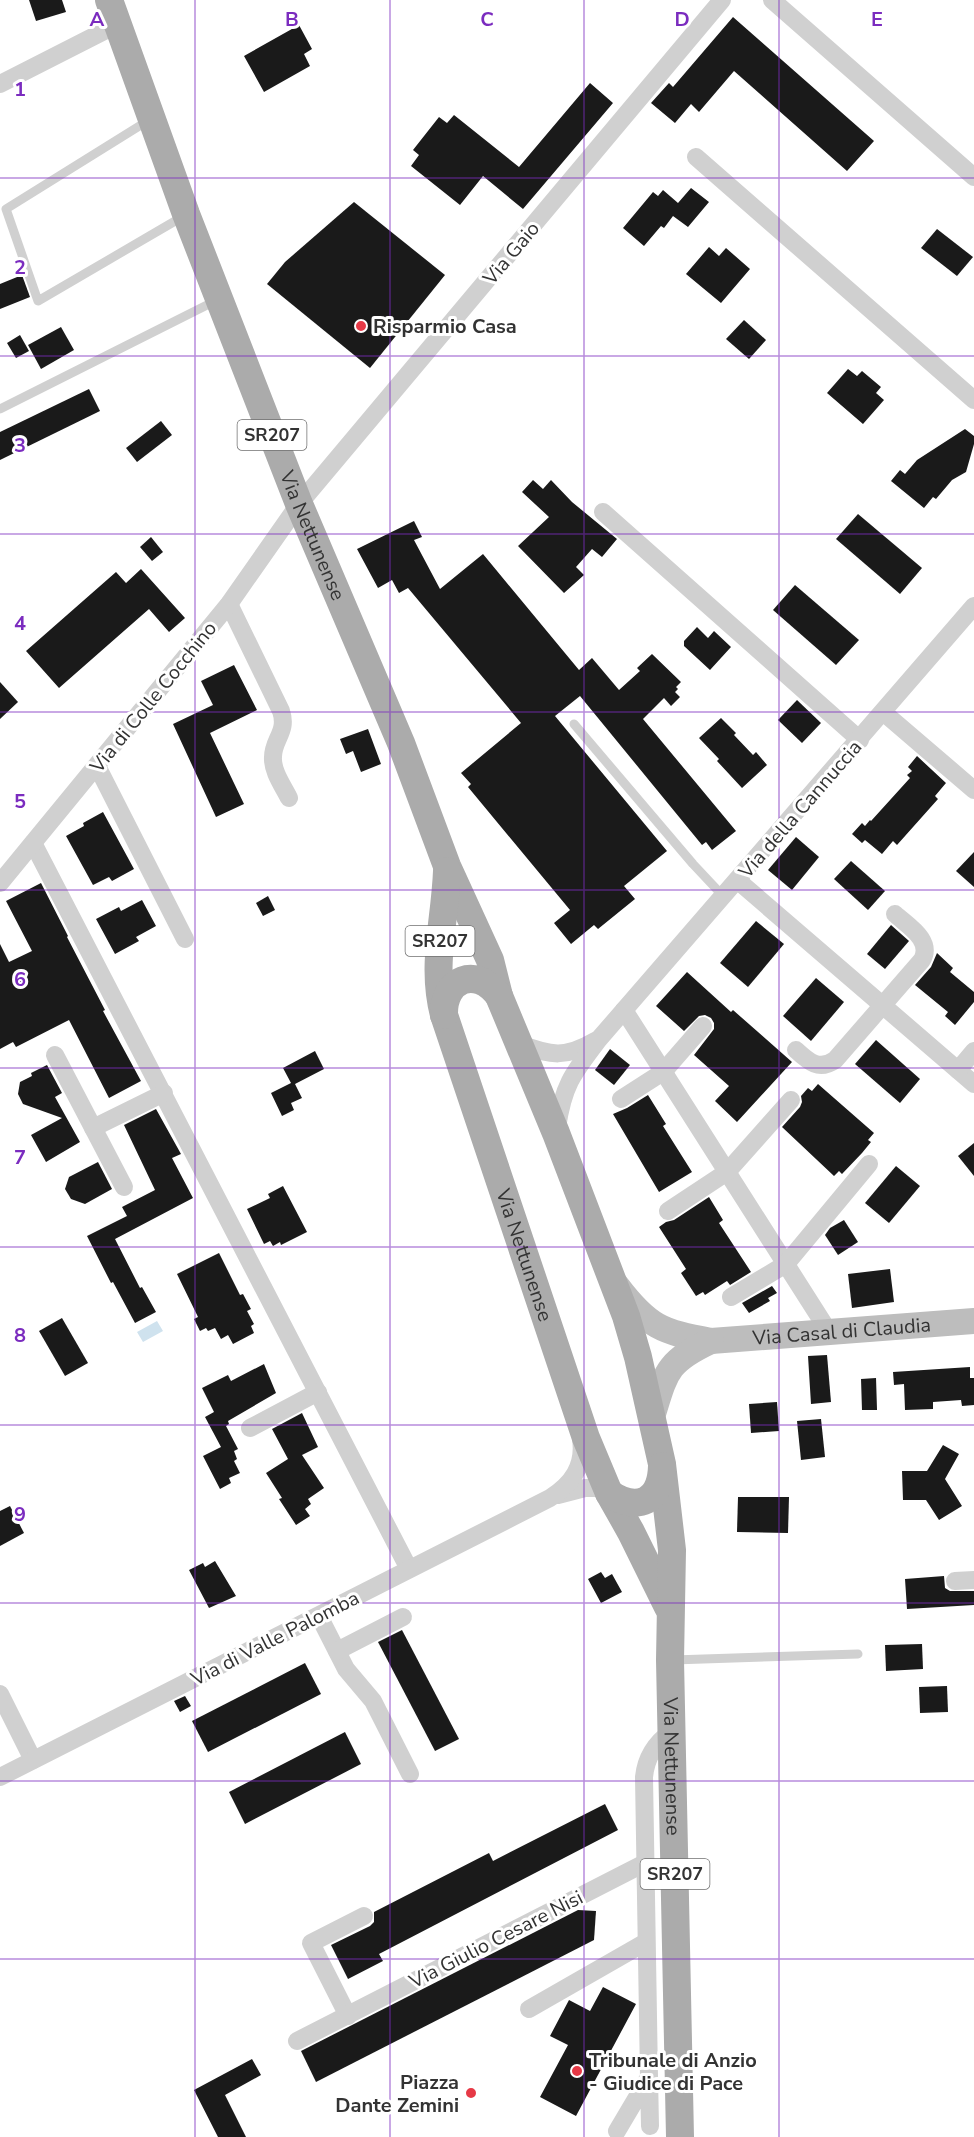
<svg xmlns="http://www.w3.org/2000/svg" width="974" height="2137" viewBox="0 0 974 2137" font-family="'Nunito Sans',sans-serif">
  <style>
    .water { fill: #cfe2ee }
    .building { fill: #1a1a1a }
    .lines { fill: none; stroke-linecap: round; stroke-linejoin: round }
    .lane { stroke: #d0d0d0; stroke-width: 9 }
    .street { stroke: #d0d0d0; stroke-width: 18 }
    .secondary { stroke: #bdbdbd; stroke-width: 26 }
    .primary { stroke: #ababab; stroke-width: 28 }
    .grid { fill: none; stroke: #7b2cbf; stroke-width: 1.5; stroke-opacity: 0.55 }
    .poi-dot { fill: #e63946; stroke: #fff; stroke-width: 2 }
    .labels { text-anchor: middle; stroke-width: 6; stroke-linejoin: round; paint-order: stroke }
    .shield { fill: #fff; stroke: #707070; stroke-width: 1.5 }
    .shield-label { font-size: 18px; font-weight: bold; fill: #333 }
    .street-label { font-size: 20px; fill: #333; stroke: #fff }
    .poi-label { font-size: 20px; font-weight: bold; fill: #333; stroke: #fff; text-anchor: start }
    .grid-label { font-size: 20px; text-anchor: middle; font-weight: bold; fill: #7b2cbf; stroke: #fff; stroke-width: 6; stroke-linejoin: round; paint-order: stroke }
  </style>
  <rect width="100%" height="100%" fill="#fff"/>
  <path class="water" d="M157,1321L163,1331L143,1342L137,1332Z"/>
  <g class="building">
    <path d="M29,0H62L66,12L36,21Z"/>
    <path d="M733,17L874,141L847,171L734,71L699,112L691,104L675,123L651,103L669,83L673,87Z"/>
    <path d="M299,25L312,49L304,54L310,66L264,92L244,56Z"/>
    <path d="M590,83L613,103L523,209L483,176L460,205L411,166L419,155L413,150L439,117L447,123L454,115L519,167Z"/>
    <path d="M691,188L709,202L688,227L673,216L664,228L661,226L644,246L623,228L653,192L658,196L663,190L678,203Z"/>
    <path d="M354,202L445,275L370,368L267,284L285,262Z"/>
    <path d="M937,229L973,257L957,276L921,248Z"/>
    <path d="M709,247L719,256L726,248L750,269L721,303L686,274Z"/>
    <path d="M22,275L30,297L0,309V284Z"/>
    <path d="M744,320L766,340L749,359L726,339Z"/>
    <path d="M61,327L74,350L41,369L28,345Z"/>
    <path d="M20,335L29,351L16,358L7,343Z"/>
    <path d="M848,369L857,376L862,371L881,387L876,393L884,400L863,424L827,393Z"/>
    <path d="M89,389L100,411L0,460V432Z"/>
    <path d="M161,421L172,435L137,462L126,448Z"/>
    <path d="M965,429L974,436V444L966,472L952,480L936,499L933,497L924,508L891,481L900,470L905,474L917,460Z"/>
    <path d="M533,480L543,489L551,480L572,502L617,539L602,557L592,549L576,567L584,575L564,593L518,546L549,517L522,492Z"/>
    <path d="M858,514L922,568L900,594L836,539Z"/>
    <path d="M414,521L422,537L414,540L440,589L483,554L579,670L592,658L619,690L640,671L637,668L652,654L681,682L676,687L678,689L675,692L680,697L671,706L664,698L643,719L736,831L712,850L706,842L702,845L580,696L555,716L667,851L624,886L635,899L598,929L594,925L571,944L554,923L570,910L468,787L471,784L461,773L521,723L408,588L399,593L392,580L378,588L357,549Z"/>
    <path d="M151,537L163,552L152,561L140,547Z"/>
    <path d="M141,569L185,618L169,632L149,609L59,688L26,651L116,572L126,583Z"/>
    <path d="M795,585L859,640L836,665L773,610Z"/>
    <path d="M697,627L708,638L714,631L731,647L710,670L684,646V641Z"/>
    <path d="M234,665L257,710L210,733L244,804L216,817L173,724L213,705L201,681Z"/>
    <path d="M0,682L18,702L0,719Z"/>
    <path d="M797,700L821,723L802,743L778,720Z"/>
    <path d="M721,718L736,733L734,735L753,755L756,752L767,765L742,788L717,761L719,759L699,738Z"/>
    <path d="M368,729L381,764L361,772L353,751L346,754L340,739Z"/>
    <path d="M917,756L946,783L935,796L938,799L897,845L893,841L882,854L865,840L862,843L852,834L862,823L865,826L870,820L871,821L910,778L907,775L912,771L908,767Z"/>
    <path d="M103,812L134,869L112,881L109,877L93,885L66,836L84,826L83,823Z"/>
    <path d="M796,837L819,857L792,890L768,870Z"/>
    <path d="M974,852V887L956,871Z"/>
    <path d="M851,861L885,891L868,910L834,879Z"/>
    <path d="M41,883L68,936L67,937L105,1010L103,1011L141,1081L109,1098L69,1020L16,1047L13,1042L0,1049V944L9,962L32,951L6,901Z"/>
    <path d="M268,896L275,910L263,916L256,903Z"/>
    <path d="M142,900L156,926L136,937L139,941L115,954L96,919L119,907L121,911Z"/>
    <path d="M756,921L784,944L748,987L720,963Z"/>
    <path d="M891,925L909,941L885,969L867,954Z"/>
    <path d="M937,953L953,968L950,972L974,992V1002L955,1025L945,1016L948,1012L915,985L931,967Z"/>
    <path d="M687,972L731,1012L733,1010L792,1062L737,1122L715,1101L729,1086L694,1055L714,1029V1023L711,1018L705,1015L699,1016L684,1031L656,1006Z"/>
    <path d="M816,978L844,1002L811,1041L783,1016Z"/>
    <path d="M876,1040L920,1079L900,1103L855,1064Z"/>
    <path d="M610,1049L630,1065L614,1085L595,1070Z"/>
    <path d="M315,1051L324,1069L295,1084L302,1098L291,1103L294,1110L282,1116L271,1093L291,1083L283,1068Z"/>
    <path d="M47,1065L62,1093L55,1097L80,1142L46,1162L31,1135L62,1118L23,1104L18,1094L20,1082L32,1076L31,1073Z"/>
    <path d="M818,1084L874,1133L868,1140L871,1142L862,1153L842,1174L839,1171L834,1176L782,1127L800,1107L802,1102L801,1096L808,1088L812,1091Z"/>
    <path d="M648,1095L666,1124L663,1126L692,1172L659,1192L613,1114L627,1108Z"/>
    <path d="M156,1109L181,1154L172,1158L193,1198L115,1239L140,1288L142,1287L156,1312L135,1323L113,1282L111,1283L87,1236L127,1216L122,1207L155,1190L124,1125Z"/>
    <path d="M974,1143V1176L958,1156Z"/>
    <path d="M98,1162L112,1189L85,1204L71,1199L65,1189L69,1177Z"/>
    <path d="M896,1166L920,1186L889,1223L865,1203Z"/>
    <path d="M283,1186L307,1232L281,1245L280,1242L273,1246L270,1241L264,1244L247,1209L270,1198L268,1194Z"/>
    <path d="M709,1197L723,1220L719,1223L751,1272L730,1285L727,1281L705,1295L703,1292L696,1296L681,1273L686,1269L659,1227L666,1222L674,1220Z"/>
    <path d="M844,1220L858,1242L838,1255L825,1235L830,1228Z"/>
    <path d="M219,1253L240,1295L243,1294L251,1309L247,1311L254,1324L251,1326L254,1333L233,1344L228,1335L221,1339L215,1328L208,1331L206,1328L200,1331L194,1319L198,1317L177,1274Z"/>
    <path d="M890,1269L894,1302L852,1308L848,1274Z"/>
    <path d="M772,1286L777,1293L768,1298L770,1301L749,1313L742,1303Z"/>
    <path d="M62,1318L88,1363L65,1376L39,1331Z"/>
    <path d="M827,1355L831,1402L811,1404L808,1356Z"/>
    <path d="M264,1364L276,1393L228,1421L229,1424L226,1426L238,1449L234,1451L237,1459L234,1461L240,1473L229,1478L231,1483L220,1489L203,1456L221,1447L205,1417L214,1412L202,1388L228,1375L231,1381Z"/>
    <path d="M970,1367V1378H974V1405L962,1406L961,1400L933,1402V1409L905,1410L904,1384L894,1385L893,1372Z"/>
    <path d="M876,1378L877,1410H862L861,1379Z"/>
    <path d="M777,1402L779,1431L751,1433L749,1404Z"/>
    <path d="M302,1413L318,1447L302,1455L324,1488L308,1499L311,1504L305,1509L310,1516L296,1525L279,1499L282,1498L266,1473L288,1459L272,1429Z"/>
    <path d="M821,1419L825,1457L801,1460L797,1421Z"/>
    <path d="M943,1445L959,1454L945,1479L962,1506L939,1520L926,1500H903L902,1471H927Z"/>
    <path d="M738,1497H789L788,1533L737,1532Z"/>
    <path d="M10,1506L24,1533L0,1546V1511Z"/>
    <path d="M215,1561L236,1596L209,1608L189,1570L203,1563L205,1567Z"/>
    <path d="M601,1572L605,1578L612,1574L622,1592L601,1603L588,1579Z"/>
    <path d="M944,1576L945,1588L950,1591H974V1605L907,1609L905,1579Z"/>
    <path d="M402,1630L459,1739L435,1751L378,1642Z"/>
    <path d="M922,1644L923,1669L886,1671L885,1645Z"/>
    <path d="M305,1663L321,1694L208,1752L192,1721Z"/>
    <path d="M947,1686L948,1712L920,1713L919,1687Z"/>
    <path d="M185,1696L191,1706L180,1712L174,1701Z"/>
    <path d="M345,1732L361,1764L245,1824L229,1792Z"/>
    <path d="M605,1804L618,1830L379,1954L383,1961L348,1979L331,1945L370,1926L374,1922V1912L489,1853L493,1861Z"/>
    <path d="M578,1910L596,1911L594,1940L316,2082L301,2051Z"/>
    <path d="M603,1987L636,2004L576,2116L540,2097L568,2045L550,2036L569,2000L590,2011Z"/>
    <path d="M252,2059L261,2075L225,2095L246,2137H218L194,2090Z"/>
  </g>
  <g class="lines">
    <g class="lane">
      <path d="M149,120L6,209L38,301L182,217"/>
      <path d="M0,409L217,300"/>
      <path d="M574,724L693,864L723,896"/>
      <path d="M673,1660L858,1654"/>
    </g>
    <g class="street">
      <path d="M772,0L974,177"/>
      <path d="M0,84L118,24"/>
      <path d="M696,157L974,400"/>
      <path d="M603,512L860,740"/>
      <path d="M229,604L281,711C288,732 273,739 273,757C272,771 283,786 289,798"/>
      <path d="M883,712L974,790"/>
      <path d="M97,766L185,939"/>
      <path d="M33,843L409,1569"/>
      <path d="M737,880L974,1084"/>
      <path d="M0,883L229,604L299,504L722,0"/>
      <path d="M624,1010L829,1332"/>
      <path d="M520,1044C551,1056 566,1058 595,1041"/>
      <path d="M796,1050C809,1062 819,1071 835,1060L922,960C933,940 908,926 895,914"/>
      <path d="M55,1055L124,1187"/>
      <path d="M958,1070L974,1051"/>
      <path d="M621,1099L663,1072L703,1026"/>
      <path d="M93,1128L164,1093"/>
      <path d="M557,1128C563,1085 573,1073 599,1039L974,606"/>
      <path d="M668,1211L727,1172L791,1100"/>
      <path d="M731,1297L786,1264L869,1164"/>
      <path d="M250,1428L318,1392"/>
      <path d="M558,1495L585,1488H607"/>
      <path d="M955,1581L974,1580"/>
      <path d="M319,1616L346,1669L373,1701L410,1774"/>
      <path d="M337,1651L403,1617"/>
      <path d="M0,1694L33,1760"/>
      <path d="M0,1777L550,1498C572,1484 585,1466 581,1439"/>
      <path d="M529,2009L646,1942"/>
      <path d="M348,2016L311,1943L364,1916"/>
      <path d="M297,2041L645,1863"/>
      <path d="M649,2077L644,1777C646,1757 655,1743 672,1731"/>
      <path d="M617,2131L649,2077L650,2126"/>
    </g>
    <g class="secondary">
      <path id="s1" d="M617,1286C648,1327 662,1332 711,1341L974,1321"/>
      <path d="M652,1417C666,1372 666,1362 711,1341"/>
    </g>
    <g class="primary">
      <path id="s2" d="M109,0L186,214L299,504L401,743L447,866L490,960L499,996"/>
      <path id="s3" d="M447,871C445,923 431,965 444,1015L586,1438L609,1493L631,1532L668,1607"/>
      <path id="s4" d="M444,1015C443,979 476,965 499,996L556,1133L626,1316L638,1357L662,1464L672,1550L670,1660L680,2137"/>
      <path d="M609,1493C638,1513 661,1501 662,1466"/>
    </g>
  </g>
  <path class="grid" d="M195,0V2137M390,0V2137M584,0V2137M779,0V2137M0,178H974M0,356H974M0,534H974M0,712H974M0,890H974M0,1068H974M0,1247H974M0,1425H974M0,1603H974M0,1781H974M0,1959H974"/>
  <g class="poi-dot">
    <circle cx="361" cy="326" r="6"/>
    <circle cx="577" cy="2071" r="6"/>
    <circle cx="471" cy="2093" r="6"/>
  </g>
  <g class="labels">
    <g class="shield">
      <rect x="237.5" y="420" width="69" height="30" rx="4.5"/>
      <rect x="405.5" y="926" width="69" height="30" rx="4.5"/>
      <rect x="640.5" y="1859" width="69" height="30" rx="4.5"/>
    </g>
    <g class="shield-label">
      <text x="272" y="441">SR207</text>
      <text x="440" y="947">SR207</text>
      <text x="675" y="1880">SR207</text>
    </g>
    <g class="street-label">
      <text transform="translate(511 253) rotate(-50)" y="7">Via Gaio</text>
      <text dy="7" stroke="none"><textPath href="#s2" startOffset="573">Via Nettunense</textPath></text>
      <text transform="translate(153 697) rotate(-51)" y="7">Via di Colle Cocchino</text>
      <text transform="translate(800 809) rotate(-49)" y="7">Via della Cannuccia</text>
      <text dy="7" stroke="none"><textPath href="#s3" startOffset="398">Via Nettunense</textPath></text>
      <text dy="7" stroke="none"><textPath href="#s1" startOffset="244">Via Casal di Claudia</textPath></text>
      <text transform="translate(275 1638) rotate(-27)" y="7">Via di Valle Palomba</text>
      <text dy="7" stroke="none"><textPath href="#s4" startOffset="884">Via Nettunense</textPath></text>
      <text transform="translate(496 1939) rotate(-27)" y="7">Via Giulio Cesare Nisi</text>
    </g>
    <g class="poi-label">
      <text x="373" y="333">Risparmio Casa</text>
      <text x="589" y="2067">Tribunale di Anzio<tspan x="589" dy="23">- Giudice di Pace</tspan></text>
      <text x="459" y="2089" text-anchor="end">Piazza<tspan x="459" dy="23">Dante Zemini</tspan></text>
    </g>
  </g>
  <g class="grid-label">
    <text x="97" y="26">A</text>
    <text x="292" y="26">B</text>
    <text x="487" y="26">C</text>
    <text x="682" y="26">D</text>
    <text x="877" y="26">E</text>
    <text x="20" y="96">1</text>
    <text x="20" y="274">2</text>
    <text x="20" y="452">3</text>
    <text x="20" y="630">4</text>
    <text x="20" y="808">5</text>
    <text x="20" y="986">6</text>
    <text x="20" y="1164">7</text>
    <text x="20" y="1342">8</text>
    <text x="20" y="1521">9</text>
  </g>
</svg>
